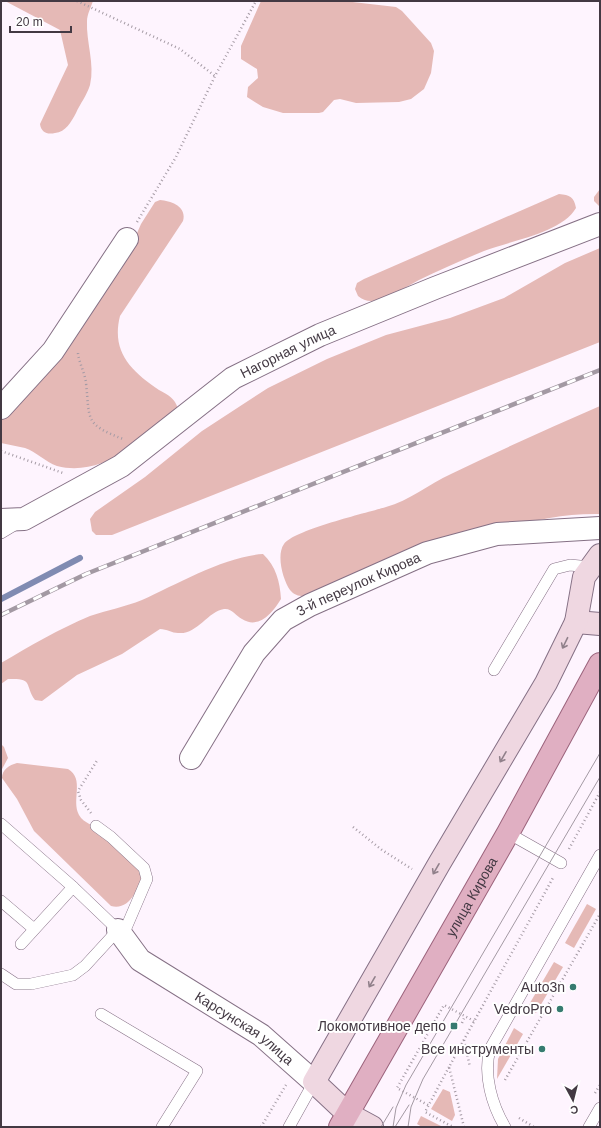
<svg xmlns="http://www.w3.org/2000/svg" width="601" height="1128" viewBox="0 0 601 1128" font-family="Arial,sans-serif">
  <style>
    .green { fill: #e5b9b6 }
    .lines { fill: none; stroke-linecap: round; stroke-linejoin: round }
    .stream { stroke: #808bb2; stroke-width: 6 }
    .lane-casing { stroke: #857085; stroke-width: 12 }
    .street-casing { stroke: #857085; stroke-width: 24 }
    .secondary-casing { stroke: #857085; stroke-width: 24 }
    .primary-casing { stroke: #9b637c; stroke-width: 24 }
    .path { stroke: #a59ba5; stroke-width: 2.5; stroke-dasharray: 1 3; stroke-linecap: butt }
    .lane { stroke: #fff; stroke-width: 11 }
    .street { stroke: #fff; stroke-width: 22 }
    .secondary { stroke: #efd7e1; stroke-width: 22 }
    .primary { stroke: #e0afc2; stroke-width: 22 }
    .tram { stroke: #a399a3; stroke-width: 1 }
    .rail-casing { stroke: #a399a3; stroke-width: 4.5 }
    .rail { stroke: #fff; stroke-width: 3; stroke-dasharray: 9; stroke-linecap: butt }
    .oneway { stroke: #90808a }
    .poi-dot { fill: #367b70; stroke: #fff; stroke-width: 1.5 }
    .labels { text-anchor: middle; stroke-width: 4; stroke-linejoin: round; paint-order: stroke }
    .street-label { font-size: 14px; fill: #433943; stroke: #fff }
    .poi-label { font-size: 14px; fill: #433943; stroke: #fff; text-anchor: end }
  </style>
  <rect width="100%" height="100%" fill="#fef4fe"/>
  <g class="green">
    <path d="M5,1H93C91,7 87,15 87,21C86,42 95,64 90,85C87,95 80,104 76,113C71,122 66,132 55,133C47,135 41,132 40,124L68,65L60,30Z"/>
    <path d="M261,1H344L396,7L402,11L431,43L434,51L431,73L424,89L411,99L399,102L356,103L340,99L334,100L323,112L319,113H283L263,107L247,97L248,87L258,78L257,69L241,59V46Z"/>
    <path d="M600,189V207L594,201V197Z"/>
    <path d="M559,194C570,195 574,197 576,208C562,233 509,241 484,251C462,260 440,270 419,280C406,287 392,296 378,300C370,302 364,301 358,296L355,289L357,283L364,279Z"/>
    <path d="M160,200C172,201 187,207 183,221L120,316C111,352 131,371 159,390C168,395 175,398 178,409L176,416C142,439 102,478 57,466C45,462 37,452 25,448C17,446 9,445 1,443V414L121,270L141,224L155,202Z"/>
    <path d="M600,248V342L112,535H96L92,531L90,519L95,512L145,477L202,431L268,388L327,359L386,335L450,318L504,298L565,263Z"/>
    <path d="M600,406V514C542,513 501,530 447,549C404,564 361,579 318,594C308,596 297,599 290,590C283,580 276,555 284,544C294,530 366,513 386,507C409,501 429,484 451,474C500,450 550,428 600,406Z"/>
    <path d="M263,554C276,566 280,582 281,599C273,612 259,630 242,619C236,616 232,608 224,609C207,612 197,635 178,633C172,633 167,629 160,629L122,654L77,675L42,701L35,700C24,684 34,678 8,679L1,684V663C30,646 59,629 90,616C107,610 125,607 142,600C177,584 226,556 263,554Z"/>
    <path d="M1,744L4,747L8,758L1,771Z"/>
    <path d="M17,763L68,769C85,779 71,800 79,815C84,824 93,824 101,830C116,843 130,861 144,875C138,888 130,911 111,906L34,831L17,799L2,778C2,770 9,765 17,763Z"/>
    <path d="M587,904L596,909L574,948L565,943Z"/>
    <path d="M554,962L563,967L536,1013L527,1008Z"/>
    <path d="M514,1028L523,1034L497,1079L498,1059Z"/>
    <path d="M443,1089L450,1092L455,1115L452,1121L431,1109Z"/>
    <path d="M421,1116L443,1127H422L417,1124Z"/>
  </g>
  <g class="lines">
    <path class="stream" d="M1,599L80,558"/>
    <defs>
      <g id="lane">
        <path d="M1,533L16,524"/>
        <path d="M494,670L554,569L570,565L590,567"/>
        <path d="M1,824L73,887"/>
        <path d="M96,826L111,837L144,868L147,879L123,935"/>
        <path d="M508,833L561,863"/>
        <path d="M1,901L34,929"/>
        <path d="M1,974L16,984H31L73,975L85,966L118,930L73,887L21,944"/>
        <path d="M101,1014L197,1071L162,1127"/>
        <path d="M289,1127L314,1082"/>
        <path d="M505,1127C492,1105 483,1075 490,1049L600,855"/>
        <path d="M589,1127L600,1108"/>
      </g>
      <g id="street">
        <path d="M1,408L53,351L127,239"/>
        <path id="s1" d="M1,520L24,519L121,466L233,378L320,335L435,288L600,224"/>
        <path id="s2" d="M191,758L254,653L283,620L310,605L427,553L497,534L600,528"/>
        <path id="s3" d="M118,930L140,960L261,1035L314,1082"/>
      </g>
      <g id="secondary">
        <path d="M576,622L600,624"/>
        <path d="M372,1127L348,1114L314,1082L439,864L546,683L576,622L584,577L600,555"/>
      </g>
      <g id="primary">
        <path id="s4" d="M340,1127L508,833L600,664"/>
      </g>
    </defs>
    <use href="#lane" class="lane-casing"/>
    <use href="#street" class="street-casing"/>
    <use href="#secondary" class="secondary-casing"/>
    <use href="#primary" class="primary-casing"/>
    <g class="path">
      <path d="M77,1L180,49L215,76"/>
      <path d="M137,222L176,157L215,76L256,1"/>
      <path d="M78,353C79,363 85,373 86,383C90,420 84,424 123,439"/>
      <path d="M1,451L63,473"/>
      <path d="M91,813L81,800L78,791L98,759"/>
      <path d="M353,827L382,850L412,869"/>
      <path d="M569,849L600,792"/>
      <path d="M462,1023L465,1016"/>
      <path d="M464,1040L470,1067"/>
      <path d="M449,1067L425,1112L453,1127"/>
      <path d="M505,1080L600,914"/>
      <path d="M595,1093L600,1085"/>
      <path d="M428,1105L397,1088L444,1005L474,1021"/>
      <path d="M519,1118L534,1127"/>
      <path d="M261,1127L286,1085"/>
      <path d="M464,1127L449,1067L554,876"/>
    </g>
    <use href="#lane" class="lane"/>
    <use href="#street" class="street"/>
    <use href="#secondary" class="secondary"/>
    <use href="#primary" class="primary"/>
    <g class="tram">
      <path d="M381,1127L393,1107"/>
      <path d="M393,1127L396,1108L406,1085L600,753"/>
      <path d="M395,1127L409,1105"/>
      <path d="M408,1127L411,1107L423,1079L600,777"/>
    </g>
    <defs>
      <path id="rail" d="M1,615L86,574L600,370"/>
    </defs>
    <use href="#rail" class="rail-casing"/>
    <use href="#rail" class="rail"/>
  </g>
  <defs><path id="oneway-shaft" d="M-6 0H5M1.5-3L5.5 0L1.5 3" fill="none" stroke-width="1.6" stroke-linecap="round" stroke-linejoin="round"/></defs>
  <g class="oneway">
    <use href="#oneway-shaft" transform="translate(565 643) rotate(116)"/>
    <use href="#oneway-shaft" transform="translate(503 757) rotate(120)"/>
    <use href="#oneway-shaft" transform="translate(436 869) rotate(120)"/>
    <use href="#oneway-shaft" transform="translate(372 982) rotate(120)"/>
  </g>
  <g class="poi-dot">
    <circle cx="573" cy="987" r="4"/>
    <circle cx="560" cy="1009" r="4"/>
    <rect x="450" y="1022" width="8" height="8" rx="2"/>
    <circle cx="542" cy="1049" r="4"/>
  </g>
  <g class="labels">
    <g class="street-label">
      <text dy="5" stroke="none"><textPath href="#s1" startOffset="337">Нагорная улица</textPath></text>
      <text dy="5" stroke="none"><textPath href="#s2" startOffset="250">3-й переулок Кирова</textPath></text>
      <text dy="5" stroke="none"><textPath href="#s4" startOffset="265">улица Кирова</textPath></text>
      <text dy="5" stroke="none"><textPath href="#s3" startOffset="162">Карсунская улица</textPath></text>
    </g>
    <g class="poi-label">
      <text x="565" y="992">Auto3n</text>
      <text x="552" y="1014">VedroPro</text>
      <text x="446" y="1031">Локомотивное депо</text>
      <text x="534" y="1054">Все инструменты</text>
    </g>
  </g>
  <rect width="601" height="1128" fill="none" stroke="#433943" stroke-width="4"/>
  <g transform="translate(573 1100) rotate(173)" stroke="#ffffff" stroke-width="3" paint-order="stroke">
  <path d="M0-3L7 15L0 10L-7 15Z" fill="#433943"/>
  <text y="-6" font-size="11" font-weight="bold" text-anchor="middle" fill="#433943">С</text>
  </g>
  <path d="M10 26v6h61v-6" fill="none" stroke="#433943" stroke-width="2"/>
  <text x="16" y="26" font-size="12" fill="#433943" stroke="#ffffff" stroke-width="3" paint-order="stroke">20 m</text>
</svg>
